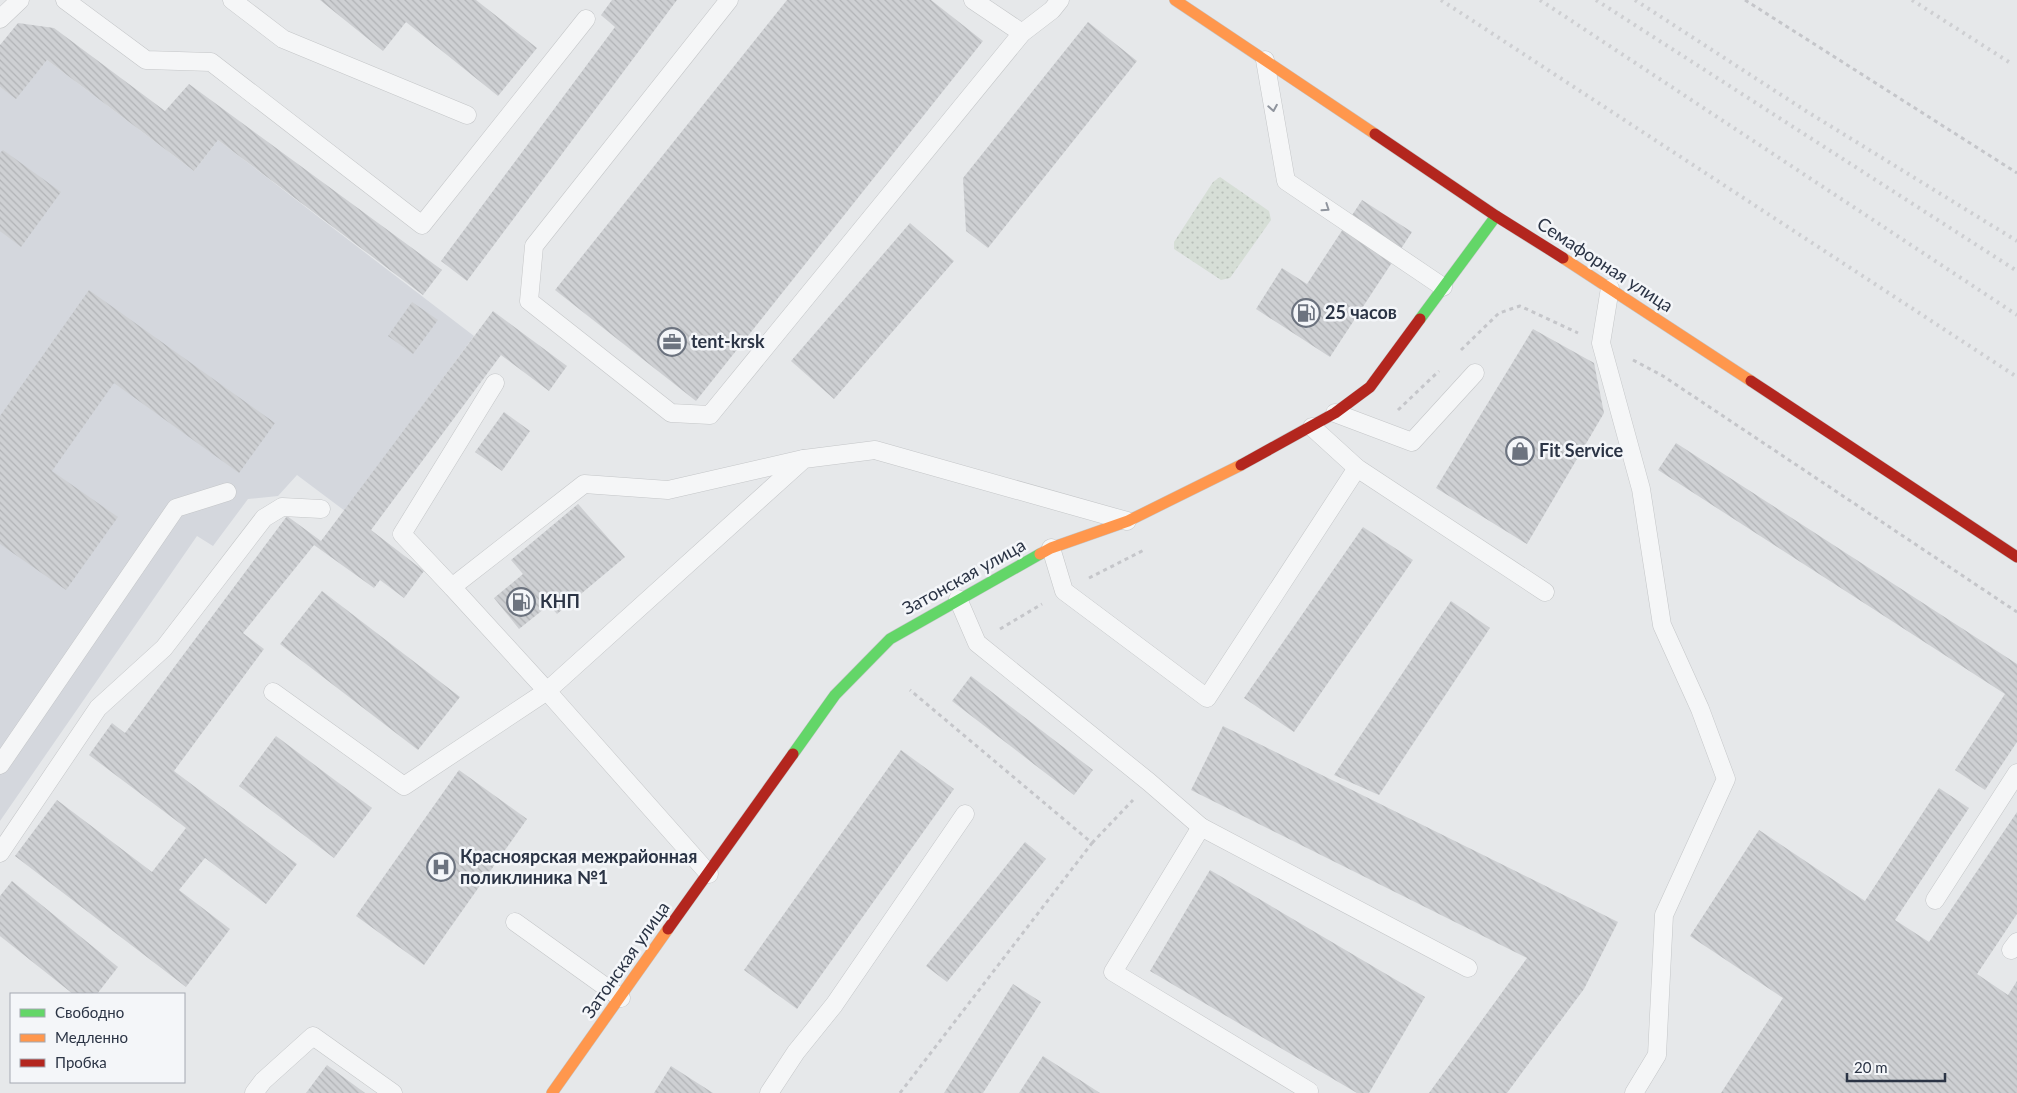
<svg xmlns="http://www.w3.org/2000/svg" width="2017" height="1093" viewBox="0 0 2017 1093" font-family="Lato,sans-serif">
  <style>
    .built { fill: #d4d7dd }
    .grass { fill: url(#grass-dots) }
    .building { fill: url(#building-back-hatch) }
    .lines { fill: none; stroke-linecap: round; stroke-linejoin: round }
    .lane-casing { stroke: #c4c6c8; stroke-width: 19 }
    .fast-casing { stroke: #c4c6c8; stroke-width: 12 }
    .slow-casing { stroke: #c4c6c8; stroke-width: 12 }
    .jam-casing { stroke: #c4c6c8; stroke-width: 12 }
    .path { stroke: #c5c6ca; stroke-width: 3; stroke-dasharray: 4 4; stroke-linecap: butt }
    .lane { stroke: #f5f6f7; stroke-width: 18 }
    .fast { stroke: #63d668; stroke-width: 11 }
    .slow { stroke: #ff974d; stroke-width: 11 }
    .jam { stroke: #b3261e; stroke-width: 11 }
    .rail { stroke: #cecfd2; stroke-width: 4; stroke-dasharray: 2.5 5; stroke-linecap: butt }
    .oneway { stroke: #90959e }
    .labels { text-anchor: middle; stroke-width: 5; stroke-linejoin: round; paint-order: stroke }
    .street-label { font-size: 18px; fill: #2b3445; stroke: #f4f6f9 }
    .poi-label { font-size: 18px; font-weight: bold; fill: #2b3445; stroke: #f4f6f9; text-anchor: start }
  </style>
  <defs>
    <pattern id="grass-dots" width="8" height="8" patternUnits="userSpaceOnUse" patternTransform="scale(1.25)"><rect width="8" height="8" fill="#d6ded6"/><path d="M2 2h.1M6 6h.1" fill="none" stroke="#b8bfb9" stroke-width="1.8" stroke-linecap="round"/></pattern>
    <pattern id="building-back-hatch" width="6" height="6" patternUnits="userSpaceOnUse" patternTransform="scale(1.25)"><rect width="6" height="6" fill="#ced0d3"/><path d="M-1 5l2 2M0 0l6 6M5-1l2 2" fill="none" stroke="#b1b3b6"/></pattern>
  </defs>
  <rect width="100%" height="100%" fill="#e6e8ea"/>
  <path class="built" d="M47,60L194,171L218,140L474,336L345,511L297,475L278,496L248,499L213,546L197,536L0,821V87L16,98Z"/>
  <path class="grass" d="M1220,177L1269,211L1271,220L1230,278L1221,280L1174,249V242L1213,182Z"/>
  <g class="building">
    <path d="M320,0H476L537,48L498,96L406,22L383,51Z"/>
    <path d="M612,0H677L467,281L441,261L615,27L601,15Z"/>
    <path d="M787,0H931L983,41L696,401L555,290Z"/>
    <path d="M1088,22L1137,61L988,248L966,231L963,178Z"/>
    <path d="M18,23L54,28L165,111L189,84L442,270L423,295L218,140L194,171L47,60L16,99L0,87V45Z"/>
    <path d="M3,150L61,192L21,247L0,231V153Z"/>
    <path d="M1362,200L1412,232L1330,357L1256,309L1282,268L1307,284Z"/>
    <path d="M910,223L954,261L834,399L791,361Z"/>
    <path d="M89,290L275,423L239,473L114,383L52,471L118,517L66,590L0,544V416Z"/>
    <path d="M412,302L438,320L413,354L388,336Z"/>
    <path d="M493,311L567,366L549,391L501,355L371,530L424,571L404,598L380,580L374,588L314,545L243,633L264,649L174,771L297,864L266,904L205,858L179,890L230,929L186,987L15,856L57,800L152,872L186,828L89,755L112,723L125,733L287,516L321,541Z"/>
    <path d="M1533,329L1594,363L1604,413L1527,544L1436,488Z"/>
    <path d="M504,412L530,431L502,471L475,452Z"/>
    <path d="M1676,443L2017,664V742L1985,790L1955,770L2005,694L1658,470Z"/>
    <path d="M578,504L625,557L557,614L549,605L519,629L494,598L523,574L511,560Z"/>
    <path d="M1363,527L1413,560L1294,732L1244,698Z"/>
    <path d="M322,591L460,697L418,750L280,644Z"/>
    <path d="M1451,601L1490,628L1379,795L1334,775Z"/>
    <path d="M971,676L1093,770L1074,795L952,701Z"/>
    <path d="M1223,726L1618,922L1584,989L1507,1093H1429L1527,958L1191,790Z"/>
    <path d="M276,736L372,808L334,858L239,786Z"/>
    <path d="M901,750L954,789L797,1009L744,970Z"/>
    <path d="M459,770L527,819L424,965L356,916Z"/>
    <path d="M1939,788L1969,808L1895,920L1929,942L2017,812V914L1977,974L2008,995L2017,981V1093H1721L1783,998L1690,936L1759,830L1865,901Z"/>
    <path d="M1025,842L1046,859L947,982L926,966Z"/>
    <path d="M1210,870L1425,997L1369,1093H1357L1150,971Z"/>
    <path d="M12,881L118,967L97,994H73L0,936V896Z"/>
    <path d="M1013,984L1041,1002L983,1093H944Z"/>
    <path d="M1043,1056L1100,1093H1019Z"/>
    <path d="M327,1065L365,1093H306Z"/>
    <path d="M671,1066L713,1093H654Z"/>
  </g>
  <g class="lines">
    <defs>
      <g id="lane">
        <path d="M65,0L146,60L211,62L422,225L586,19"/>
        <path d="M232,0L283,39L467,115"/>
        <path d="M729,0L534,246L529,301L671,413L710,415L1022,33L1052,10L1060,0"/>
        <path d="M973,0L1022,33"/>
        <path d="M0,19L20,0"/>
        <path d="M1265,60L1286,181L1443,287"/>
        <path d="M1610,288L1601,343L1641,489L1662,625L1700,709L1726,779L1664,915L1657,1055L1634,1093"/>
        <path d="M1335,413L1412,442L1475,373"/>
        <path d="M1312,427L1357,468L1545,592"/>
        <path d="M1051,548L1064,591L1207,698L1357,468"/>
        <path d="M452,587L402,534L495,383"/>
        <path d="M958,599L977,643L1149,782L1201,827"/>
        <path d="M273,692L404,786L547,691L452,587L584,484L668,490L803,459"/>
        <path d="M0,765L176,508L227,492"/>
        <path d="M0,853L98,708L164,648L264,518L282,507L321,509"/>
        <path d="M709,874L547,691L804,459L875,450L1127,521"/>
        <path d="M1935,900L2017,773"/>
        <path d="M515,922L621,998"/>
        <path d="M2011,950L2017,942"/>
        <path d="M1309,1091L1113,972L1201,827L1468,968"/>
        <path d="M254,1093L263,1081L313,1036L393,1093"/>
        <path d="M769,1093L796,1052L834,1005L965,814"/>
      </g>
      <g id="fast">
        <path d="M1420,319L1496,216"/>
        <path d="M793,754L835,695L890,639L1040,554"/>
      </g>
      <g id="slow">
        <path d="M1175,0L1375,134"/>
        <path d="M1563,258L1751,381"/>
        <path d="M1040,554L1051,548L1128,521L1241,465"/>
        <path d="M552,1093L668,929"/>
      </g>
      <g id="jam">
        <path d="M1375,134L1496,216L1563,258"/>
        <path d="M1751,381L2017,557"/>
        <path d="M1241,465L1335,413L1370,387L1420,319"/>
        <path d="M668,929L793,754"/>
      </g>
    </defs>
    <use href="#lane" class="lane-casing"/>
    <use href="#fast" class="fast-casing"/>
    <use href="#slow" class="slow-casing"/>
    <use href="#jam" class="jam-casing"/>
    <g class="path">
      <path d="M1745,0L2017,173"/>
      <path d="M1461,350L1499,313L1520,306L1578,333"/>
      <path d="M1633,360L1663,376L2017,612"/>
      <path d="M1398,410L1439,371"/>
      <path d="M1089,578L1144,550"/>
      <path d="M1000,629L1042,604"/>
      <path d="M1092,843L1133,800"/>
      <path d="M900,1093L1092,843L910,690"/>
    </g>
    <use href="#lane" class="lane"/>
    <use href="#fast" class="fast"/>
    <use href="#slow" class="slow"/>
    <use href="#jam" class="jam"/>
    <g class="rail">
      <path d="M1441,0L2017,377"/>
      <path d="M1540,0L2017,315"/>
      <path d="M1596,0L2017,271"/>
      <path d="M1635,0L1806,111L2017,241"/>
      <path d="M1912,0L2012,64"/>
    </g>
  </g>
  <defs><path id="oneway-chevron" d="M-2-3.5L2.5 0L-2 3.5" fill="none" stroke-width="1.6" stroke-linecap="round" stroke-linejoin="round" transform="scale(1.25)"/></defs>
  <g class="oneway">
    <use href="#oneway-chevron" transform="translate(1273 108) rotate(80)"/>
    <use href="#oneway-chevron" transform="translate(1326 208) rotate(34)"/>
  </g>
  <defs>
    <symbol id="fuel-ring" viewBox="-11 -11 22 22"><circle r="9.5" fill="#f4f6f9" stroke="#6c737f" stroke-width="1.5"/><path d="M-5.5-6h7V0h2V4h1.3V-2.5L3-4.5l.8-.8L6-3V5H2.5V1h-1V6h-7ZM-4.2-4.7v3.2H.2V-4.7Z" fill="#6c737f"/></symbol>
    <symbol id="office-ring" viewBox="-11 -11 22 22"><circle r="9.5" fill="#f4f6f9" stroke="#6c737f" stroke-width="1.5"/><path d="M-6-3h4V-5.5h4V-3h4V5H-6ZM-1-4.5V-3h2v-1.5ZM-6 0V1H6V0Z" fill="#6c737f"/></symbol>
    <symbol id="shop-ring" viewBox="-11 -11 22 22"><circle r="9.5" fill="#f4f6f9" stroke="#6c737f" stroke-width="1.5"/><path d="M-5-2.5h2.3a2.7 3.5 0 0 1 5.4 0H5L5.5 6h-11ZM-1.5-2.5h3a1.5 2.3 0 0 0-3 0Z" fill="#6c737f"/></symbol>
    <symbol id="hospital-ring" viewBox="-11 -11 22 22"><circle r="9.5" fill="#f4f6f9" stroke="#6c737f" stroke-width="1.5"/><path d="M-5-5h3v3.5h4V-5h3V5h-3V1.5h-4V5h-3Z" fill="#6c737f"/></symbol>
  </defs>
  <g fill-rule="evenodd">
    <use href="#fuel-ring" x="1290" y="297" width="32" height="32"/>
    <use href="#office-ring" x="656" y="326" width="32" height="32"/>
    <use href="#shop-ring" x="1504" y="435" width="32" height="32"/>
    <use href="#fuel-ring" x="505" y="586" width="32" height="32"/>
    <use href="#hospital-ring" x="425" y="851" width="32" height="32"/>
  </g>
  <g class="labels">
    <g class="street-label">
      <text transform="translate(1605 265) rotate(33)" y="6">Семафорная улица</text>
      <text transform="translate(964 577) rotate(-29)" y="6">Затонская улица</text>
      <text transform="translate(626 960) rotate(-55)" y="6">Затонская улица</text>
    </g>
    <g class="poi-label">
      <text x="1325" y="319">25 часов</text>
      <text x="691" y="348">tent-krsk</text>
      <text x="1539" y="457">Fit Service</text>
      <text x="540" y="608">КНП</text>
      <text x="460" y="863">Красноярская межрайонная<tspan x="460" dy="21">поликлиника №1</tspan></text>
    </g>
  </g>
  <rect x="10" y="993" width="175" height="90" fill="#f4f6f9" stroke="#a4a8b1"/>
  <rect x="20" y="1009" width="25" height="8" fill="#63d668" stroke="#a4a8b1"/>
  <text x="55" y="1018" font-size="15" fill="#2b3445">Свободно</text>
  <rect x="20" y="1034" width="25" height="8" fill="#ff974d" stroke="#a4a8b1"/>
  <text x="55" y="1043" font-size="15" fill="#2b3445">Медленно</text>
  <rect x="20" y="1059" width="25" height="8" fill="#b3261e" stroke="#a4a8b1"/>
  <text x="55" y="1068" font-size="15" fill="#2b3445">Пробка</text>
  <path d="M1847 1073v8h98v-8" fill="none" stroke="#2b3445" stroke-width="2.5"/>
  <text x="1854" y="1073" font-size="15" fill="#2b3445" stroke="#f4f6f9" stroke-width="4" paint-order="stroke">20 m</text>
</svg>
